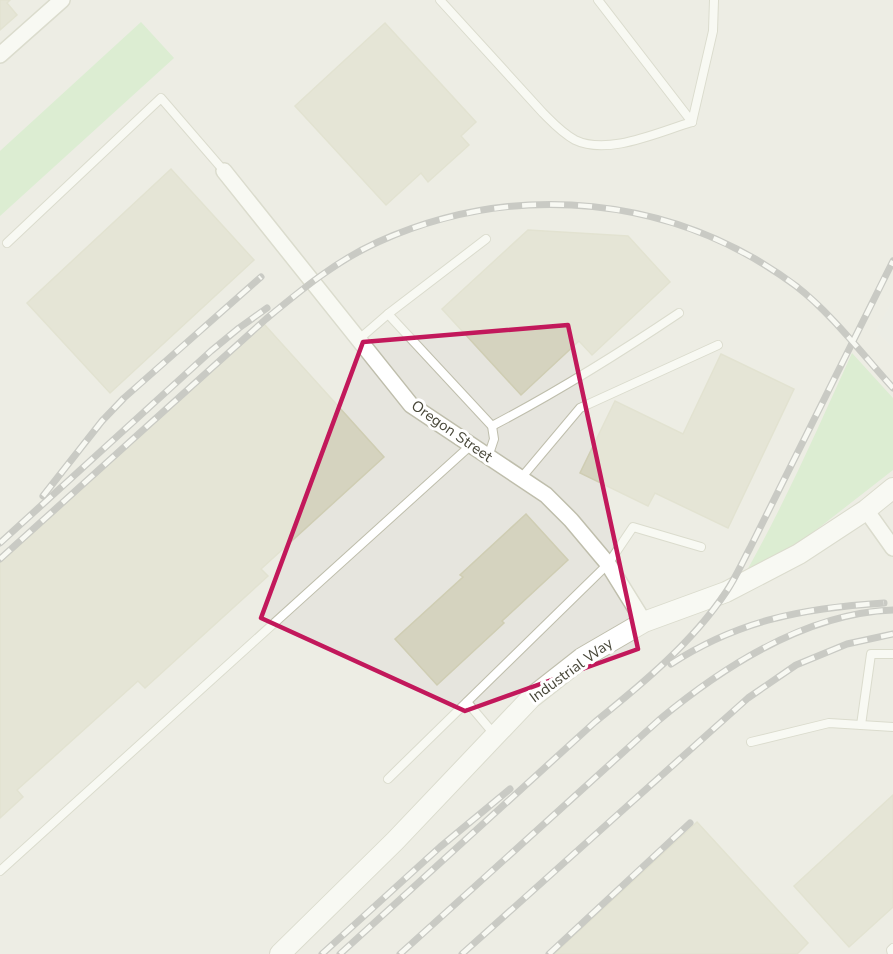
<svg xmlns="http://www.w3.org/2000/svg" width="893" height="954" viewBox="0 0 893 954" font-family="'Nunito Sans',sans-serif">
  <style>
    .industrial { fill: #e6e5de }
    .green { fill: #c0e5b5 }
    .parking { fill: #e5e5e1 }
    .building { fill: #d5d3bf; stroke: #cfcdb3; stroke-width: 1.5 }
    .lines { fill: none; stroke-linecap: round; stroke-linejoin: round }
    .service-casing { stroke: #bfbeac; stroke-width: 10 }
    .minor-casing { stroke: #bfbeac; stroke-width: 18 }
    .tertiary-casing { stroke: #bfbeac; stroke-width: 22 }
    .service { stroke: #fff; stroke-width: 8 }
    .minor { stroke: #fff; stroke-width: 15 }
    .tertiary { stroke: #fff; stroke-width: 20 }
    .rail-casing { stroke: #979797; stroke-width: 7 }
    .rail { stroke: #fff; stroke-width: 4.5; stroke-dasharray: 14; stroke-linecap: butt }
    .marked { fill: none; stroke: #c2185b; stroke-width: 4.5; stroke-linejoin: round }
    .labels { text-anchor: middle; stroke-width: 6; stroke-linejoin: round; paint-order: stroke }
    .street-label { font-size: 15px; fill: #474638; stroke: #fff }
  </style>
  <rect width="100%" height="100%" fill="#f3f4e9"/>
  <rect class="industrial" x="0" y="0" width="893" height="954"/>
  <g class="green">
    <path d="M141,22L174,58L0,216V151Z"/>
    <path d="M852,353L893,398V470L802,541L745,574C785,503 818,428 852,353Z"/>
  </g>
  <path class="parking" d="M893,300V348L876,331Z"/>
  <g class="building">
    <path d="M0,0H10L7,3L17,15L0,30Z"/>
    <path d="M385,23L476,122L461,136L469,145L428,182L421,173L386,205L295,106Z"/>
    <path d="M171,169L254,260L110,393L27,303Z"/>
    <path d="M528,230L628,236L670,282L592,355L579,341L521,395L442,309Z"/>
    <path d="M264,324L384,457L261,569L268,576L145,688L138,681L17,790L23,797L0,818V563Z"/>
    <path d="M721,354L794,389L728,528L655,493L648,506L580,473L615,401L683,434Z"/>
    <path d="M526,514L568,560L502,621L504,623L437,685L395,639L463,577L460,575Z"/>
    <path d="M893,795V907L849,947L794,886Z"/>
    <path d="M697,822L808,943L797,954H554Z"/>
  </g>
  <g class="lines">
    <defs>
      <g id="service">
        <path d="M440,0L543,113C553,123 562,133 575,140C608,156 658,132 692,122"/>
        <path d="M598,0L692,122"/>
        <path d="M692,122L713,31L714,0"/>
        <path d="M486,239L388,314L492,426L494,439L488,457"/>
        <path d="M7,243L161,98L224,171"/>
        <path d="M358,340L388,314"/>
        <path d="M492,426C557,392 618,354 679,313"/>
        <path d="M522,477L580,408L718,345"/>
        <path d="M467,702L494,734"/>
        <path d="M861,725L871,654H893"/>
        <path d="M751,742L829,723L893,727"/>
        <path d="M388,779L608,564L633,527L701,547"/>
        <path d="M0,871L470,446"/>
        <path d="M892,954L891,950L893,948"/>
      </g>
      <g id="minor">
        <path d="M0,55L62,0"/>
        <path d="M224,171L411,405L546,495L571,520L608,564L644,622"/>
        <path d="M866,510L893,548"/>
      </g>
      <path id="tertiary" d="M280,954L395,841L531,698L582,658L644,622L726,592L799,554L866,510L893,488"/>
    </defs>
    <use href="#service" class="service-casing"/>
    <use href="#minor" class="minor-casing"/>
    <use href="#tertiary" class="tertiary-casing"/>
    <use href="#service" class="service"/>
    <use href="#minor" class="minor"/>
    <use href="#tertiary" class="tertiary"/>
    <defs>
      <g id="rail">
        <path d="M43,496L102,421L124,398L261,277"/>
        <path d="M0,543L211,351L239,328L267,308"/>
        <path d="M0,559L266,319C301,290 336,261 378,242C516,180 674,195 796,286C831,313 863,355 893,388"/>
        <path d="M671,664C739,620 804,608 884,603"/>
        <path d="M322,954L440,847L510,789"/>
        <path d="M340,954L595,722C642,684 692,643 726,592C735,579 742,563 750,548L893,261"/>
        <path d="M400,954L659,720C724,666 806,613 893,610"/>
        <path d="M462,954L748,698L796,665L847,644L893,634"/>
        <path d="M549,954L690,823"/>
      </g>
    </defs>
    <use href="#rail" class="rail-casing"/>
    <use href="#rail" class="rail"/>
  </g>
  <path d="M0 0H893V954H0ZM568,325L638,649L465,711L261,618L363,342Z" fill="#f3f4e9" fill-opacity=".55" fill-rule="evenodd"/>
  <path class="marked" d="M568,325L638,649L465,711L261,618L363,342Z"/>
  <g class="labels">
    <g class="street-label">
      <text transform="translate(452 431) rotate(35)" y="5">Oregon Street</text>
      <text transform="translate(571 670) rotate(-36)" y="5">Industrial Way</text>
    </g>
  </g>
</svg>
